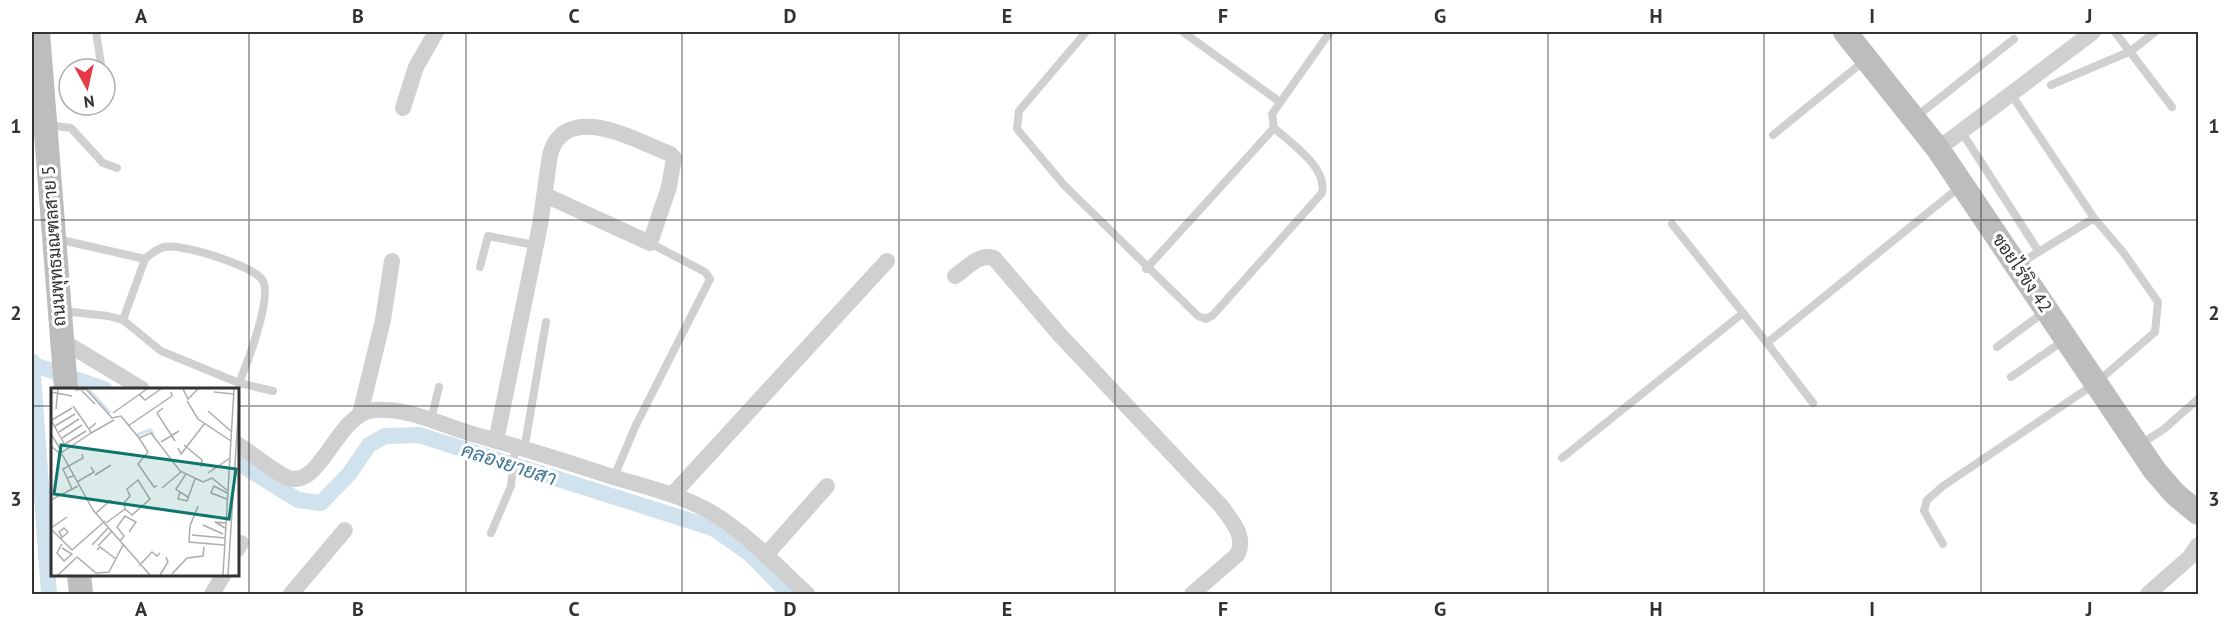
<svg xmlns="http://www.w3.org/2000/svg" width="2230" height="626" viewBox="0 0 2230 626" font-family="'PT Sans',Sarabun,sans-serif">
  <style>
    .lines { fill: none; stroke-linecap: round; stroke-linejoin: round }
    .canal { stroke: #cfe2ee; stroke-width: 16 }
    .lane { stroke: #d0d0d0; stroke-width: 8 }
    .street { stroke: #d0d0d0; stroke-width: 16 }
    .secondary { stroke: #bdbdbd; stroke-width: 24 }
    .grid { fill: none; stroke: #333; stroke-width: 1.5; stroke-opacity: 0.55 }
    .labels { text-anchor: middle; stroke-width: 6; stroke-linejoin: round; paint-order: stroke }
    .street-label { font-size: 18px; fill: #333; stroke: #fff }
    .water-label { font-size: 20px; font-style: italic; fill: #3f7597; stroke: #fff }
    .inset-river { fill: none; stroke: #cfe2ee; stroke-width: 3 }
    .inset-road { fill: none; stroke: #adadad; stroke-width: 1.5 }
    .view { fill: #0f766e; fill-opacity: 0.15; stroke: #0f766e; stroke-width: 3 }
    .inset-edge { fill: none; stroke: #333; stroke-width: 3 }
    .neatline { fill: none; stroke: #333; stroke-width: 2 }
    .grid-label { font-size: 20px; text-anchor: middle; font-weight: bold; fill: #333 }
  </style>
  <rect width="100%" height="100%" fill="#fff"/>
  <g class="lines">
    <g class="canal">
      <path d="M32,361L49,594"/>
      <path d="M32,364L104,389"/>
      <path d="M237,462L298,500L321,503L349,474L369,445L385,436L419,435L713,528L750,554L789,594"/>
    </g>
    <g class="lane">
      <path d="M96,32L101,64"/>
      <path d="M1086,32L1019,111L1017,129L1064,185L1198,316L1206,319L1213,315L1322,193C1328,168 1291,143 1274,128L1272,114L1330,32"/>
      <path d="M1183,32L1280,102"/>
      <path d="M2115,32L2172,107"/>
      <path d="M2051,85L2131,51L2155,32"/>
      <path d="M2011,94L2094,218L2019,264"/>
      <path d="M1916,117L2014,39"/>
      <path d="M47,125L71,128L103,163L117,168"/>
      <path d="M1961,131L2039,252"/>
      <path d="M1773,135L1864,61"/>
      <path d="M1672,224L1767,343"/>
      <path d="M57,239L145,259C151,254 156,249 164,247C181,243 255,266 263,281C272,299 247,364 239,383L161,351L123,320L108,316L63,311"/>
      <path d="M480,267L488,236L535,245"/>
      <path d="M1146,269L1274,128"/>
      <path d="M123,320L145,259"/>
      <path d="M1997,347L2044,312"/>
      <path d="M2011,377L2063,341"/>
      <path d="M239,383L273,391"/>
      <path d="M1813,403L1767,343L1962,185"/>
      <path d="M431,420L439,387"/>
      <path d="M2141,444L2164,429L2198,399"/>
      <path d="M524,450L546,322"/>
      <path d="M1562,458L1743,313"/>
      <path d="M614,477L635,427L710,279L705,272L650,243"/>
      <path d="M491,533L511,486L515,447"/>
      <path d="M1943,544L1924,511L1927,500L1943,486L2096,383L2155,332L2158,302L2123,252L2094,218"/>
    </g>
    <g class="street">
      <path d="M403,108L416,67L436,32"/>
      <path d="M1938,149L2093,32"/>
      <path d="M955,276C967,268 979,253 994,258L1059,334L1221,506C1232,521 1247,537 1237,555L1192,594"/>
      <path d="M61,340L142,389"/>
      <path d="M360,414L383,320L392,261"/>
      <path d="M496,441L540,225L550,155C565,99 637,141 670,154L674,158L669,187L650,243L545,195"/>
      <path d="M237,444C253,454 270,469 286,477C321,492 335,414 374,410C411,407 447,428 483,437C526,449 570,463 613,477C652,489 692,497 726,522C755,542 781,570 807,594"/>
      <path d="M673,494L887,261"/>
      <path d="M237,550L241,543"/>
      <path d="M765,556L827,486"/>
      <path d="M212,594L224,574"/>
      <path d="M291,594L345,530"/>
      <path d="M2148,594L2190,557L2198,545"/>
    </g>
    <g class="secondary">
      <path d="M38,32L66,389"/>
      <path d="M1845,32L1938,149L2155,471L2175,494L2198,513"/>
      <path d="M79,574L81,594"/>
    </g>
  </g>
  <path class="grid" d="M249,32V594M466,32V594M682,32V594M899,32V594M1115,32V594M1331,32V594M1548,32V594M1764,32V594M1981,32V594M32,220H2198M32,406H52M237,406H2198"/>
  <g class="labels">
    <g class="street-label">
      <text transform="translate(54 246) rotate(-94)" y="6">ถนนพุทธมณฑลสาย 5</text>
      <text transform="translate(2022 273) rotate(56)" y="6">ซอยไร่ขิง 42</text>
    </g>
    <g class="water-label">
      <text transform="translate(509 464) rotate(18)" y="7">คลองยายสา</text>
    </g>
  </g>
  <g transform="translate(51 388)">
    <rect width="188" height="188" fill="#fff"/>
    <path class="inset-river" d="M38,2L59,25M86,47L99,42L103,47"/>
    <path class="inset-road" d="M132,1L137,11L147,1M24,2L35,1L61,30L70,28L88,50L100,45L129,83L152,94L161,90L177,103M30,2L44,16M0,4L21,8M163,4L183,6M88,6L94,12L110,1M136,13L147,31L180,53M22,18L38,41M112,20L106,25L124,53M5,21L7,1M157,23L181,44M62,25L96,1M0,32L15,59M1,32L21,20M4,38L24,26M77,38L121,8L120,4M8,44L28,31M40,45L63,32M0,46L11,64M11,50L31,37M88,50L97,64L87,76L103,99L106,98M110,54L128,43M14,56L35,43M133,57L151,72L150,79M0,58L12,68L42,122L99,187M127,60L130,66L154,35M10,65L40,45L38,41L45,35M157,85L179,70M44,87L60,77M16,90L12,81L32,70L31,66M26,94L43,84L40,79M111,100L130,84M21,101L16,90L22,88M129,104L125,101L135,86M176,105L163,98L160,105L176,111M137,109L129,104L127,111L136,113L144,91M0,112L27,98M147,118L139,138L138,154L173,157M45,125L60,112M55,135L74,121L73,115L79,108L76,101L87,92L99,111L81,127L74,121M152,137L172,146M0,140L16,129M174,140L164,134L175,135M0,141L21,162L54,133M141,147L174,150M9,151L16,145L17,144L13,140L8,144L11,149M69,153L73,148L66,139L74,128L85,134L78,144M11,156L6,165L13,173L21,166L11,160M41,157L58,139M47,158L61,143M46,162L49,159L65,171M88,178L101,164L106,168L109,165M121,186L136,170L152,168L153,159M7,187L26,169L45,185L58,184L72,157M109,187L117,174L115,169M172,187L183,1M177,187L188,13"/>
    <path class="view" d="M10,57L185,81L178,131L3,106Z"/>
    <rect width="188" height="188" class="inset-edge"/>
  </g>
  <rect width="2230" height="626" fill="none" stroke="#ffffff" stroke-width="66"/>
  <g transform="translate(87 87) rotate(172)"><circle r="28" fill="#ffffff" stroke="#adadad" stroke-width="1.5"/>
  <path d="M0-4.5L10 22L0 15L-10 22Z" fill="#e63946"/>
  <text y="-9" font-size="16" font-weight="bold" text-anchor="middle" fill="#333333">N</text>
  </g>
  <rect x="33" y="33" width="2164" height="560" class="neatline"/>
  <g class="grid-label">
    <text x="141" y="23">A</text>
    <text x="358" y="23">B</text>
    <text x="574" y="23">C</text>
    <text x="790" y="23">D</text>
    <text x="1007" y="23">E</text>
    <text x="1223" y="23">F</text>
    <text x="1440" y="23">G</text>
    <text x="1656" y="23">H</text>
    <text x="1872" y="23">I</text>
    <text x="2089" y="23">J</text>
    <text x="16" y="133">1</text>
    <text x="2214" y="133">1</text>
    <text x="16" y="320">2</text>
    <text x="2214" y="320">2</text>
    <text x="16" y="506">3</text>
    <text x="2214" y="506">3</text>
    <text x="141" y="616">A</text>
    <text x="358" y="616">B</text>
    <text x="574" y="616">C</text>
    <text x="790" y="616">D</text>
    <text x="1007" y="616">E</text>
    <text x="1223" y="616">F</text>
    <text x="1440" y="616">G</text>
    <text x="1656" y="616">H</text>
    <text x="1872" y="616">I</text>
    <text x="2089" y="616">J</text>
  </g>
</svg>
